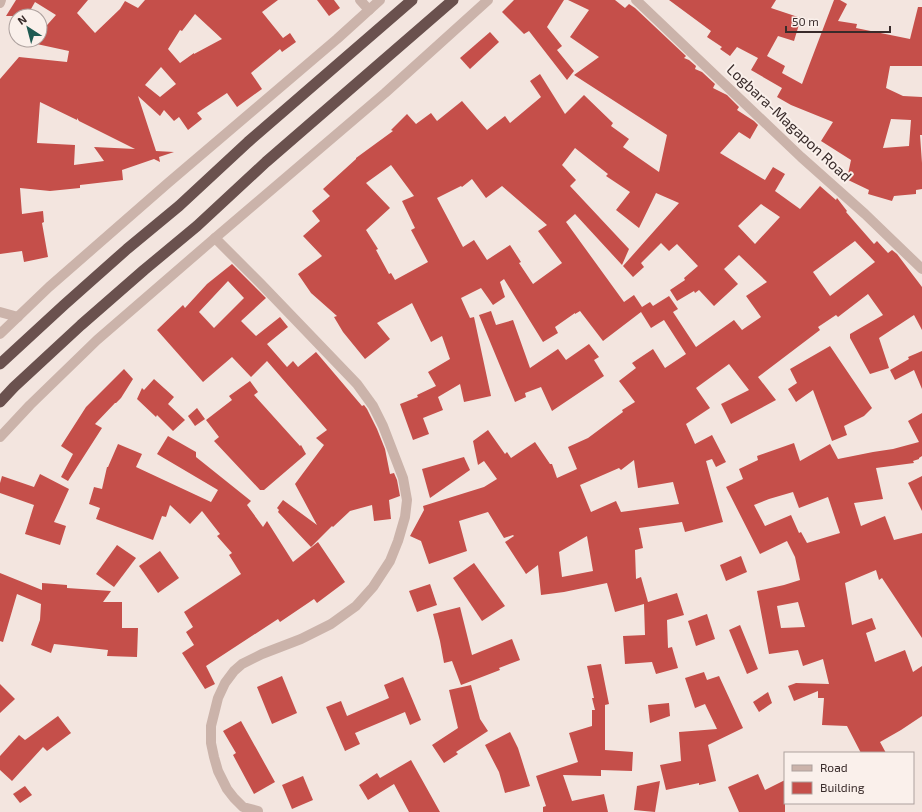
<svg xmlns="http://www.w3.org/2000/svg" width="922" height="812" viewBox="0 0 922 812" font-family="'Exo 2',sans-serif">
  <style>
    .building { fill: #c54f4a; fill-rule: evenodd }
    .lines { fill: none; stroke-linecap: round; stroke-linejoin: round }
    .minor { stroke: #cbb3aa; stroke-width: 10 }
    .tertiary { stroke: #cbb3aa; stroke-width: 10 }
    .trunk { stroke: #6a514e; stroke-width: 11 }
    .labels { text-anchor: middle; stroke-width: 4; stroke-linejoin: round; paint-order: stroke }
    .street-label { font-size: 15px; fill: #392b2a; stroke: #faf0eb }
  </style>
  <rect width="100%" height="100%" fill="#f3e5df"/>
  <g class="building">
    <path d="M16,0H88L77,13L95,33L120,9L125,1L138,8L145,0H278L262,12L283,38L290,33L296,42L282,52L280,49L251,73L262,89L237,107L227,93L197,113L202,119L188,130L179,117L174,121L164,110L160,116L138,96L156,151L174,152L159,157L160,162L154,159L122,170L123,180L80,185V188L50,191L20,188L22,214L43,211L44,222L42,223L48,257L24,262L22,251L0,254V79L19,57L67,62L69,51L32,43L34,40H40V33L56,15L35,2L27,16H6ZM195,14L222,39L194,54V53L180,63L168,49L180,30L182,31ZM161,67L176,84L160,97L145,85ZM40,102L77,120V118L79,121L135,149L94,147L104,161L74,165L75,145L37,143Z"/>
    <path d="M317,0H334L340,8L329,16Z"/>
    <path d="M514,0H564L547,27L562,46L557,50L574,71L567,80L529,31L524,34L502,12Z"/>
    <path d="M568,0H615L625,8L629,4L635,8L686,56L684,58L689,60L696,66L695,69L702,72L715,84L713,88L727,95L739,107L737,110L754,121L758,125L750,139L739,132L720,153L765,180L773,167L785,174L775,191L800,209L820,186L836,200L837,198L847,211L846,212L874,244L877,241L888,253L892,250L897,254L922,287V330L914,315L879,338L889,368L870,374L850,338V334L883,315L868,294L838,317L836,315L818,327L820,330L758,377L776,400L731,424L721,404L749,390L729,364L696,388L710,408L686,424L695,444L712,435L726,462L716,467L712,459L706,461L723,522L685,532L682,522L639,528L643,548L635,550L636,579L641,577L648,602L677,593L684,615L667,620L668,648L672,647L678,668L656,674L652,662L625,664L623,636L645,635L644,604L615,612L607,583L564,592L541,595L538,565L526,574L505,542L514,536L513,535L504,538L488,512L459,521L467,551L429,564L421,541L410,536L424,510L423,506L484,487L497,479L484,461L478,465L473,441L488,430L505,454L507,452L511,458L535,442L550,464H552L557,478L577,469L568,447L588,438L623,412L622,410L635,402L619,381L636,368L632,363L653,349L665,368L686,354L664,320L651,328L641,312L603,341L580,311L575,314V313L555,327L558,333L543,342L504,279L500,282L505,297L493,305L481,288L461,298L470,318L474,317L491,396L464,402L460,384L438,397L443,410L423,418L429,434L413,440L400,404L418,397L417,395L436,386L428,372L450,359L442,336L431,342L412,303L377,323L390,339L365,359L343,332L334,317L337,316L311,293L298,274L322,256L303,236L320,221L312,211L330,196L323,189L356,159V158L393,131L391,130L407,114L416,124L431,113L437,121L462,101L487,130L505,116L510,123L541,97L530,81L540,74L565,114L584,95L613,123L611,126L629,139L623,147L659,172L667,135L574,75L599,57L570,37L589,10ZM575,148L608,174L606,176L630,192L616,210L639,228L656,193L679,203L623,266L633,277L644,267L641,263L661,243L669,251L677,244L698,266L684,278L685,280L670,290L677,301L694,291L695,293L699,290L714,306L738,284L724,269L739,255L767,282L746,296L761,317L742,330L734,320L696,347L673,312L678,309L669,296L653,306L650,302L642,307L634,295L624,302L566,222L575,214L622,265L629,249L570,186L576,180L562,165ZM391,165L414,196L402,201L415,228L411,230L428,262L395,280L391,273L389,274L376,250L378,249L366,230L390,208L366,183ZM472,179L486,198L502,186L547,225L538,231L562,263L533,284L519,263L521,262L510,245L487,260L474,240L463,247L437,198L461,186L462,187ZM761,204L780,217L755,244L738,226ZM855,241L875,262L830,296L813,272ZM634,460L638,488L673,482L679,504L621,512L616,501L591,512L580,485L619,468L621,470ZM587,536L593,571L562,577L559,552Z"/>
    <path d="M669,0H776L771,8L801,18L794,41L778,36L767,56L785,66L782,73L802,84L834,0H840L847,4L838,21L857,24L856,28L910,39L918,7H922V66H890L886,88L903,96L922,97V135H920L922,163V189L916,190V194L894,196L892,201L868,194L869,190L846,179L848,174L851,160L821,141L833,122L791,105L777,97L782,88L751,70L758,58L737,47L730,56L720,49L722,47L707,37L711,31ZM891,119L911,120L909,146L883,148Z"/>
    <path d="M490,32L499,42L470,69L460,58Z"/>
    <path d="M232,264L266,298L241,321L256,336L280,317L288,327L267,344L287,367L293,361L298,367L316,352L362,406L364,405L367,409L377,429L385,449L390,474L394,473L397,480L400,496L389,500L391,519L374,521L372,505L350,511L333,527L332,526L311,547L278,512L279,510L277,508L283,500L317,525L295,484L324,445L316,438L327,430L267,361L251,377L232,357L203,382L157,330L183,305L185,308L207,284ZM228,281L244,298L214,328L199,312Z"/>
    <path d="M491,311L496,325L513,320L530,368L558,349L566,360L589,344L599,357L594,360L604,376L552,411L541,387L525,393L526,397L515,402L479,315Z"/>
    <path d="M830,346L872,408L864,416L844,426L847,435L832,441L813,390L796,402L788,389L797,383L790,369Z"/>
    <path d="M922,351V389L914,370L895,380L890,370L909,359L908,357Z"/>
    <path d="M124,369L133,379L121,398L116,403H115L95,424L102,428L68,481L61,477L73,454L61,446L86,407Z"/>
    <path d="M154,379L174,397L168,404L185,420L173,431L157,415L156,417L137,399L142,388L144,390Z"/>
    <path d="M250,381L258,392L254,395L300,446L301,445L306,454L264,490H260L214,441L219,437L206,420L232,400L229,396Z"/>
    <path d="M197,408L205,419L195,426L188,416Z"/>
    <path d="M922,413V456L919,458V459L913,461L914,463L876,468L883,499L854,503L861,526L885,516L894,540L922,533V638L882,578L879,580L876,570L845,583L852,625L872,618L876,629L866,633L875,662L905,650L913,672L922,666V716L901,730L880,742L886,753H861L847,726L822,725L824,698H818V691L794,701L788,686L796,683L829,684L823,659L803,666L798,650L769,654L757,591L784,585L800,580L795,557L787,541L760,554L726,487L743,479L739,469L758,460L757,456L794,443L800,461L830,444L838,459L873,452L893,449L919,442L908,421ZM793,492L799,508L828,497L840,533L807,543L801,532L799,533L791,515L765,526L754,505L769,499ZM798,602L805,627L781,628L777,606Z"/>
    <path d="M168,436L196,452V457L251,501L247,505L263,527L267,521L293,562L318,542L345,582L317,603L314,599L280,622L278,619L206,666L215,684L205,689L182,653L194,645L186,632L193,627L184,612L241,574L229,555L232,553L217,536L220,534L202,511L190,524L170,505L166,517L162,516L153,540L96,519L100,508L89,504L94,487L102,489L107,467H108L118,444L142,454L136,467L211,502L218,490L157,454Z"/>
    <path d="M464,457L470,470L430,498L422,469Z"/>
    <path d="M40,474L69,489L54,522L66,526L60,545L25,534L34,505L0,493V483L2,476L34,487Z"/>
    <path d="M922,476V511L908,483Z"/>
    <path d="M117,545L136,558L114,587L96,574Z"/>
    <path d="M160,551L179,578L158,593L139,566Z"/>
    <path d="M741,556L747,572L726,581L720,565Z"/>
    <path d="M474,563L505,606L482,621L453,578Z"/>
    <path d="M0,573L42,590V583L67,585V588L111,591L103,602H122V628H138L137,657L107,656L108,650L54,644L51,653L31,645L40,620L41,604L17,594L3,642L0,641Z"/>
    <path d="M430,584L437,605L417,612L409,591Z"/>
    <path d="M460,607L472,655L512,639L520,660L499,668L500,670L461,685L452,661L444,663L440,641L433,614Z"/>
    <path d="M707,614L715,639L696,646L688,621Z"/>
    <path d="M740,625L758,669L747,674L729,630Z"/>
    <path d="M601,664L609,704L605,705V750L633,752L632,771L601,770V776L563,775L572,801L604,794L608,812H543V807L546,806L536,776L578,762L569,733L592,726V710H595L592,698H594L587,666Z"/>
    <path d="M704,672L707,680L719,676L743,728L708,745L716,781L699,785V783L666,790L660,765L681,761L679,732L717,729L705,704L695,708L685,678Z"/>
    <path d="M282,676L297,713L272,724L257,687Z"/>
    <path d="M403,677L421,720L410,725L405,712L355,733L360,744L345,751L326,707L341,701L347,716L389,698L384,685Z"/>
    <path d="M0,684L15,699L0,713Z"/>
    <path d="M471,685L480,719L488,731L456,752L458,754L444,763L432,745L458,728L449,690Z"/>
    <path d="M768,692L772,703L759,712L753,702Z"/>
    <path d="M669,703L670,716L650,723L648,705Z"/>
    <path d="M58,716L71,733L47,751L43,747L12,781L0,770V756L19,735L25,740Z"/>
    <path d="M241,721L275,782L254,794L233,755L236,753L223,731Z"/>
    <path d="M510,732L518,748L530,786L505,793L499,772L485,745Z"/>
    <path d="M411,760L440,812H409L394,784L368,800L359,785L377,773L380,778Z"/>
    <path d="M758,774L765,790L785,780V812H739L728,787Z"/>
    <path d="M303,776L313,800L292,809L282,785Z"/>
    <path d="M660,781L655,812L634,810L637,786Z"/>
    <path d="M25,786L32,795L20,803L13,794Z"/>
  </g>
  <g class="lines">
    <g class="minor">
      <path d="M360,0L369,10"/>
      <path d="M0,3L1,0"/>
      <path d="M215,238L261,284L357,384L373,406L383,426L403,478L407,500L405,517L398,541L390,561L373,587L356,606L331,624L301,639L262,654L242,664L234,671L225,683L218,698L211,726V743L214,757L218,771L227,789L234,798L243,807L258,811"/>
      <path d="M0,312L18,317"/>
    </g>
    <g class="tertiary">
      <path d="M636,0L801,157L865,214L922,269"/>
      <path d="M0,334L49,287L168,183L337,39L380,0"/>
      <path d="M0,437L30,405L97,340L215,238L385,93L488,0"/>
    </g>
    <g class="trunk">
      <path d="M0,364L64,305L127,249L179,206L248,142L412,0"/>
      <path d="M0,402L14,387L81,325L144,270L197,226L266,162L453,0"/>
    </g>
  </g>
  <g class="labels">
    <g class="street-label">
      <text transform="translate(789 123) rotate(43)" y="5">Logbara-Magapon Road</text>
    </g>
  </g>
  <rect x="784" y="752" width="130" height="52" fill="#faf0eb" stroke="#ada19e"/>
  <rect x="792" y="765" width="20" height="6" fill="#cbb3aa" stroke="#ada19e"/>
  <text x="820" y="772" font-size="12" fill="#392b2a">Road</text>
  <rect x="792" y="782" width="20" height="12" fill="#c54f4a" stroke="#ada19e"/>
  <text x="820" y="792" font-size="12" fill="#392b2a">Building</text>
  <g transform="translate(28 28) rotate(324)"><circle r="19" fill="#faf0eb" stroke="#ada19e"/>
  <path d="M0-3L7 15L0 10L-7 15Z" fill="#1f5a52"/>
  <text y="-6" font-size="11" font-weight="bold" text-anchor="middle" fill="#392b2a">N</text>
  </g>
  <path d="M786 26v6h104v-6" fill="none" stroke="#392b2a" stroke-width="2"/>
  <text x="792" y="26" font-size="12" fill="#392b2a" stroke="#faf0eb" stroke-width="3" paint-order="stroke">50 m</text>
</svg>
